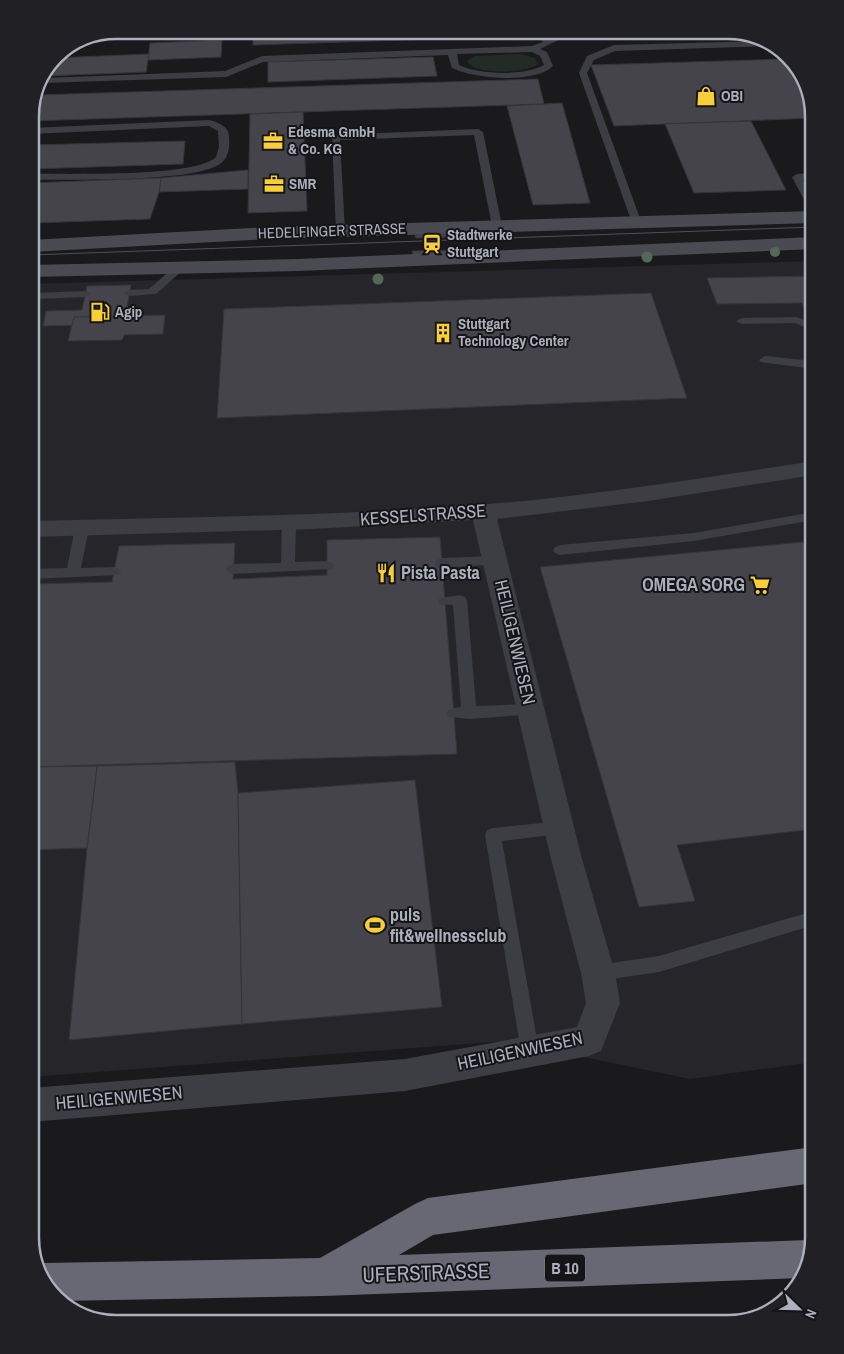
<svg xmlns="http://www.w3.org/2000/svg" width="844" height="1354" viewBox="0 0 844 1354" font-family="'Archivo Narrow',sans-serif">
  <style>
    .built { fill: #26262a }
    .green { fill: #222b24 }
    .building { fill: #44444a; stroke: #353439 }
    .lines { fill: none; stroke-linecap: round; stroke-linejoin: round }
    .path { stroke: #414249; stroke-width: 2; stroke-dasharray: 1 2.5; stroke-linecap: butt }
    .lane { fill: #3d3d44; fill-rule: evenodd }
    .street { fill: #3d3d44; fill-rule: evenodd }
    .secondary { fill: #494a52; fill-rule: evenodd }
    .highway { fill: #676873; fill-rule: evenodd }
    .tram { stroke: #4e4f57; stroke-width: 1 }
    .tree { fill: #546859 }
    .labels { text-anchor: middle; stroke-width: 4; stroke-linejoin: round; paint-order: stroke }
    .far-poi-label { font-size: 15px; font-weight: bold; fill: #acafbc; stroke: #151518; text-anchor: start }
    .far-street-label { font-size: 15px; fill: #acafbc; stroke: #151518 }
    .shield { fill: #151518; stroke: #7f818b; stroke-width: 1 }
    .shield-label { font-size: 16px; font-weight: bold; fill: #acafbc }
    .street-label { font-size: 18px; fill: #acafbc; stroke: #151518 }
    .poi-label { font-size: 18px; font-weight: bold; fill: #acafbc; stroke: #151518; text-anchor: start }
    .near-street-label { font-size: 21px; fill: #acafbc; stroke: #151518 }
    .rim { fill: none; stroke: #acafbc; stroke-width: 2.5 }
  </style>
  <rect width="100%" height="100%" fill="#1a1a1d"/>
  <path class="built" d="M814,261V1062L690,1079L506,1041L30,1077V284Z"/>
  <path class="green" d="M521,54L535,58L538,64C527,73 474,76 467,61L475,56Z"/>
  <g class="building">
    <path d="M464,33L465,38L253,45V35Z"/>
    <path d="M222,40L221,57L148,60L150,43Z"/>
    <path d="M149,54L146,72L45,76L54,58Z"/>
    <path d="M433,57L437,76L268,82V62Z"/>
    <path d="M788,59L805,77L814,118L614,126L591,65Z"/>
    <path d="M538,79L544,104L30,121V110L37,95Z"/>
    <path d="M562,103L590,203L533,205L507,106Z"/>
    <path d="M303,112L307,211L248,213L250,114Z"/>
    <path d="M751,121L786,190L694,193L665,124Z"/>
    <path d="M185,141L183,164L30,169V145Z"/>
    <path d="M248,170V189L159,192L161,178Z"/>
    <path d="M161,178L159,192L150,219L30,223V183Z"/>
    <path d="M459,233L460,237L416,238L415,235Z"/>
    <path d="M457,250V254L413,255L412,251Z"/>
    <path d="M808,276L814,290V316H806L802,303L717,304L707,278Z"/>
    <path d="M131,285L125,319L82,320L81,325L43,326L46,311L82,310L87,286Z"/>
    <path d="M651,293L687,398L217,418L224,309Z"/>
    <path d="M165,315L163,334L124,335L122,340L68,341L74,317Z"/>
    <path d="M440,537L457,754L30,767V584L112,582L119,546L235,543L233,579L327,575V540Z"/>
    <path d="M803,542L809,555H814V829L677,845L695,901L639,907L540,567Z"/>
    <path d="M235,762L238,793L242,1024L69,1040L87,848L97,766Z"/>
    <path d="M97,766L87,848L30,850V767Z"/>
    <path d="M415,780L442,1007L242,1024L238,793Z"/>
  </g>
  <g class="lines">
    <path class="path" d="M72,44L122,36"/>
    <g class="lane">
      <path d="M532,32H543L549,39L564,32H575L540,49L547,52L553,66C535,84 474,79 452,68L448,55L263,62L226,77L42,83L45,78L225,71L262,56L532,46L543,42ZM532,52L540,56L544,65C524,76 480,75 459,65L457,54Z"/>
      <path d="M765,41L775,44L771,46L615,51L594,60L587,73L641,221L636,224L632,223L579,73L587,56L614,45Z"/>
      <path d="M210,120C219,123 228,126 229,136C230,146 229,158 220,164C191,183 69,179 30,180V174C64,173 195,178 216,157L219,147L218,131L209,126L30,134V128Z"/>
      <path d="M478,129L483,132L502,226L501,228H493L492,226L474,135L340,140L345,231L340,234L336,233L332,135Z"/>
      <path d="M814,173V179L803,180L814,200V212L809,209L792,177L797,174Z"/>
      <path d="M179,265L183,266L184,268L183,270L156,294L129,296L123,293L129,290L149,289L175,266Z"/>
      <path d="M30,291L37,293L85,291L91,294L85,297L37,299L30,298Z"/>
      <path d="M797,317L814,324V331L795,323L742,324L736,321L742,318Z"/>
      <path d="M765,356L814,361V369L761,362L759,360Z"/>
      <path d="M814,512V520L694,541L560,555L555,553L553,550L555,547L560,545L694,533Z"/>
      <path d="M289,518L294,519L296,522L295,562L327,561L332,563L334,566L332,569L233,574L228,572L226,569L228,566L233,564L281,563L282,522L284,519Z"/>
      <path d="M82,524L87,525L89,528L81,568L114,567L119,569L121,572L119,575L30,579V569L67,568L75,528L77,525Z"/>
      <path d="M496,556L501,558L503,561L501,564L442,568L437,566L435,563L437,560L442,558Z"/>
      <path d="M460,595L465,597L467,600L476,706L530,704L535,706L538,710L535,714L469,719L449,717L446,713L449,709L461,707L453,605L440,604L438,601L440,598Z"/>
      <path d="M560,821L566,823L568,828L566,833L502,841L539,1051L537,1057L530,1060L523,1057L521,1051L485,835L487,830L493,828Z"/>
      <path d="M814,911V925L659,972L598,981L592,979L589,973L592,967L598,965L659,956Z"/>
    </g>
    <path class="street" d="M814,461V475L648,501L497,519L582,859L615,973L620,1003L601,1051L589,1056L405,1091L30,1122V1088L405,1059L577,1027L586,1003L581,973L551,859L473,520L312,529L30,537V521C195,517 360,516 524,501C621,491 718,476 814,461Z"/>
    <g class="secondary">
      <path d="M814,211V223L272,239L30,252V240L272,227Z"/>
      <path d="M814,237V249L298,271L30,277V265L298,259Z"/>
    </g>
    <path class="highway" d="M814,1147V1183L433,1235L399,1255L808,1240L813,1242L802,1278L323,1296L61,1301L39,1277L36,1266L44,1263L320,1258L415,1204L428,1198Z"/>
    <path class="tram" d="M30,255L814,227"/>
  </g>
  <g class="tree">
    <circle cx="775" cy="252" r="5"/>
    <circle cx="647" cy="257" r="5.5"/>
    <circle cx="378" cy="279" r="5.5"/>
  </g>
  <defs>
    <symbol id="shop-bare" viewBox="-9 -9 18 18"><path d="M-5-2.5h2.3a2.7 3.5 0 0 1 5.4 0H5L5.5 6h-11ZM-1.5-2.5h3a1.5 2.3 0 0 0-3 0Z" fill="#f8cf36" stroke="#151518" stroke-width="2.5" paint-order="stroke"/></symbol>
    <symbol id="office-bare" viewBox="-9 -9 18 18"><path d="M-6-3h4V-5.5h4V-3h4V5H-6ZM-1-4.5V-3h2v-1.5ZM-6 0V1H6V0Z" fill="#f8cf36" stroke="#151518" stroke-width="2.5" paint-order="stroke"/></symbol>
    <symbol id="station-bare" viewBox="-9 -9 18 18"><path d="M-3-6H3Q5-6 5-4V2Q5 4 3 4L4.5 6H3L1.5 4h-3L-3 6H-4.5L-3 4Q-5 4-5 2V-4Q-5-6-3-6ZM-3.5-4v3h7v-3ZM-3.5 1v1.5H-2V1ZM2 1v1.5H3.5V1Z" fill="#f8cf36" stroke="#151518" stroke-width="2.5" paint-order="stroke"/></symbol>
    <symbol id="fuel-bare" viewBox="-9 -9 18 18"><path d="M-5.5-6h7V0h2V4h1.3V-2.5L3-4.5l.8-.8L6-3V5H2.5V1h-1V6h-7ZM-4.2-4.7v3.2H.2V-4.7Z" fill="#f8cf36" stroke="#151518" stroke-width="2.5" paint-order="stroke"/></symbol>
    <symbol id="building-bare" viewBox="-9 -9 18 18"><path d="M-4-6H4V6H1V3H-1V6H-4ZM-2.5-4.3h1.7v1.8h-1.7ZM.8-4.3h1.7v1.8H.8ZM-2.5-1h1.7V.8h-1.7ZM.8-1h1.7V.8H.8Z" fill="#f8cf36" stroke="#151518" stroke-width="2.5" paint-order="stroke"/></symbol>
    <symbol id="restaurant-bare" viewBox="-9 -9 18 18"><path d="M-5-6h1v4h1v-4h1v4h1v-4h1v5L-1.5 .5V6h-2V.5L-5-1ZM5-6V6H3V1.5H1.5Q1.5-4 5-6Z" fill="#f8cf36" stroke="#151518" stroke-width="2.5" paint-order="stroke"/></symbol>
    <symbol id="supermarket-bare" viewBox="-9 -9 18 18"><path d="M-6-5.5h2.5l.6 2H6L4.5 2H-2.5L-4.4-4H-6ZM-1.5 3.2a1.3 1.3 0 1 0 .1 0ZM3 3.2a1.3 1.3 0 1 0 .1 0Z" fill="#f8cf36" stroke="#151518" stroke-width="2.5" paint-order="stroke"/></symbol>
    <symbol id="stadium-bare" viewBox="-9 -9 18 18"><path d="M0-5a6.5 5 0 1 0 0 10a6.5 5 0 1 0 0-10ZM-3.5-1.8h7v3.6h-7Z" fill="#f8cf36" stroke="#151518" stroke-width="2.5" paint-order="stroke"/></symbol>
  </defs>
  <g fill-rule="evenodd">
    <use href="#shop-bare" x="692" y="82" width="28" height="28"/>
    <use href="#office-bare" x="259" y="127" width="28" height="28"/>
    <use href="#office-bare" x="260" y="170" width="28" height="28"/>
    <use href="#station-bare" x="418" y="230" width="28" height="28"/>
    <use href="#fuel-bare" x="86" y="298" width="28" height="28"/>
    <use href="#building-bare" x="429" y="319" width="28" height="28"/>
    <use href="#restaurant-bare" x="372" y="559" width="28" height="28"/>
    <use href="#supermarket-bare" x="746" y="571" width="28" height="28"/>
    <use href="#stadium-bare" x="361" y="911" width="28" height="28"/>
  </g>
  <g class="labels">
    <g class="far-poi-label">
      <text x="721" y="101">OBI</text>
      <text x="288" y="137">Edesma GmbH<tspan x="288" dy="17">&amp; Co. KG</tspan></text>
      <text x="289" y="189">SMR</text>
      <text x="447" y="240">Stadtwerke<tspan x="447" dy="17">Stuttgart</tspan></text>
      <text x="115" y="317">Agip</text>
      <text x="458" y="329">Stuttgart<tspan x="458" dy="17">Technology Center</tspan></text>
    </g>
    <g class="far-street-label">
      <text transform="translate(332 231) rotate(-2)" y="5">HEDELFINGER STRASSE</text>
    </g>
    <rect class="shield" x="545" y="1254.5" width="40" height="27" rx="4"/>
    <g class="shield-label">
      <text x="565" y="1274">B 10</text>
    </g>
    <g class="street-label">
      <text transform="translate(423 515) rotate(-4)" y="6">KESSELSTRASSE</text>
      <text transform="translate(515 642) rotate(77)" y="6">HEILIGENWIESEN</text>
      <text transform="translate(520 1051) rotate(-12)" y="6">HEILIGENWIESEN</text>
      <text transform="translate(119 1098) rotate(-5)" y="6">HEILIGENWIESEN</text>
    </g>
    <g class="poi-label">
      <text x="401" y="579">Pista Pasta</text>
      <text x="745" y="591" text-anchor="end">OMEGA SORG</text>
      <text x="390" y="921">puls<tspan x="390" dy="21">fit&amp;wellnessclub</tspan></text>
    </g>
    <g class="near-street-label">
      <text transform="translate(426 1273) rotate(-2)" y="7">UFERSTRASSE</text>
    </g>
  </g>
  <path d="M0 0H844V1354H0ZM116 39H728A77 77 0 0 1 805 116V1238A77 77 0 0 1 728 1315H116A77 77 0 0 1 39 1238V116A77 77 0 0 1 116 39Z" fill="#212125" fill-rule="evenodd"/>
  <path class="rim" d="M116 39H728A77 77 0 0 1 805 116V1238A77 77 0 0 1 728 1315H116A77 77 0 0 1 39 1238V116A77 77 0 0 1 116 39Z"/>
  <g transform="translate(799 1309) rotate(113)" stroke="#151518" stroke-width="4" paint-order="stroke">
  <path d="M0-4L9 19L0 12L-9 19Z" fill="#acafbc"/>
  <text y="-8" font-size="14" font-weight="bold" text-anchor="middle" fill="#acafbc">N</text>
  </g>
</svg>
